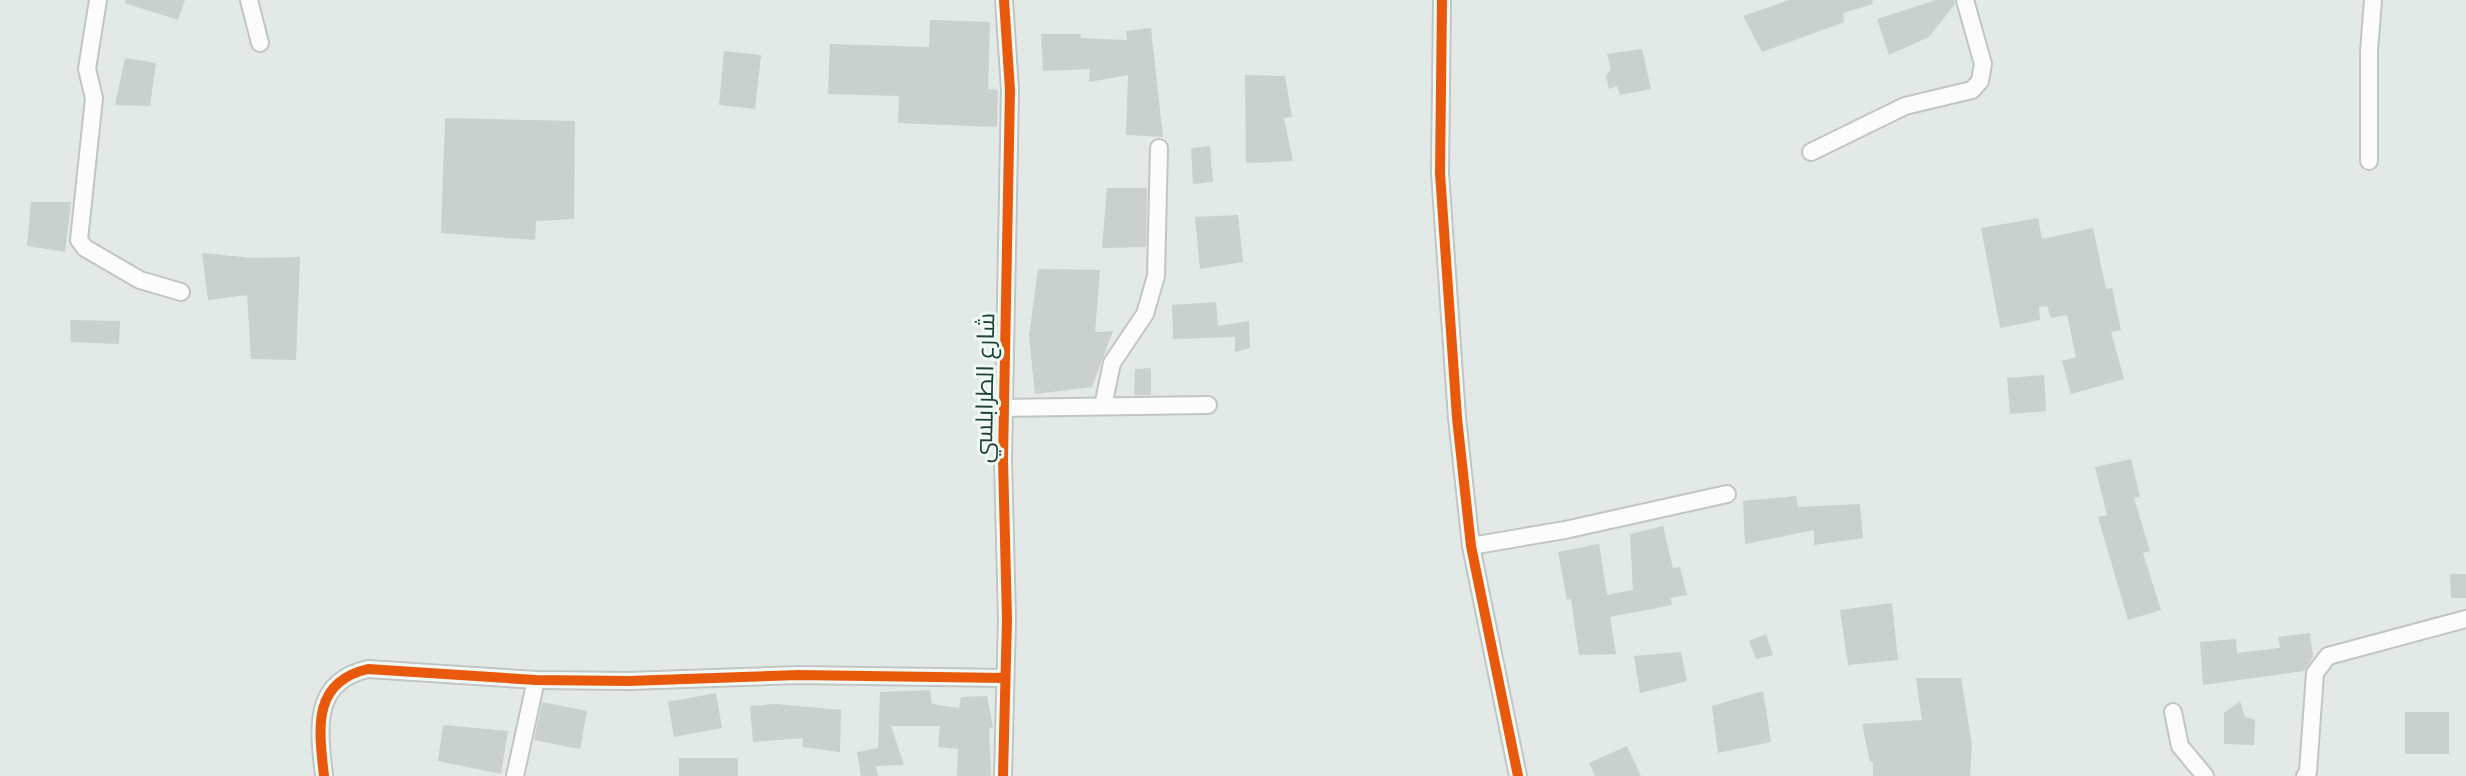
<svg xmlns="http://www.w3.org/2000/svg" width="2466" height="776" viewBox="0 0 2466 776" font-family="'Golos Text',Cairo,sans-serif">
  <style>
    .building { fill: #c9d0cd }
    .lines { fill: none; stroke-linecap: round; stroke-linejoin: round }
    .minor-casing { stroke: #bfc6c3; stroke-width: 20 }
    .minor { stroke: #fbfcfb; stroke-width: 16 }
    .cycleway-casing { stroke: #f0f8f4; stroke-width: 15 }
    .cycleway { stroke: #e8590c; stroke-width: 10 }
    .labels { text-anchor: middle; stroke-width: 6; stroke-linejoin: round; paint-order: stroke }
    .street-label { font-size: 24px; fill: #1e3e36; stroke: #f0f8f4 }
  </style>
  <rect width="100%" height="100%" fill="#e2e9e6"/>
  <g class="building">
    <path d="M126,0H185L178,20L125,3Z"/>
    <path d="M1789,0H1872L1873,4L1843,13L1844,22L1762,52L1743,16Z"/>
    <path d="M1936,0H1954L1955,4L1929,37L1889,55L1877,19Z"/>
    <path d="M930,20L990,22L988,89L998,90L997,127L898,123L899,96L828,94L830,44L929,47Z"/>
    <path d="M1151,28L1163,137L1126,135L1128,75L1089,82L1090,69L1043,71L1041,34H1080L1081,38L1127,40L1126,31Z"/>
    <path d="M1642,49L1651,89L1620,95L1617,86L1609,89L1606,75L1611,70L1607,54Z"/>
    <path d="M724,51L761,55L755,109L719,105Z"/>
    <path d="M125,58L156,63L150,106L115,105Z"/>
    <path d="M1245,75L1285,76L1292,117L1284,118L1293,161L1246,163Z"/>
    <path d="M445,118L575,121L574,219L536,221L535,240L441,233Z"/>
    <path d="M1210,146L1213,182L1193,184L1191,148Z"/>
    <path d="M1107,188H1147L1146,247L1102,248Z"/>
    <path d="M31,202H71L65,252L27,246Z"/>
    <path d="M1238,215L1243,262L1200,269L1195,217Z"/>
    <path d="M2038,218L2042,239L2093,228L2106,289L2112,288L2121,330L2111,332L2124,379L2071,394L2062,361L2076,357L2067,315L2051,318L2047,306L2039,307L2040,320L2000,328L1981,228Z"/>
    <path d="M202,253L253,258L300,257L296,360L251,359L247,295L208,300Z"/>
    <path d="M1038,269L1100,270L1095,332L1113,331L1092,387L1035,394L1029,336Z"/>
    <path d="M1216,302L1218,326L1249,321L1250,348L1235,352V337L1173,339L1172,305Z"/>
    <path d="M70,320L120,321L119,344L71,342Z"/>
    <path d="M1151,368V395H1134L1135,369Z"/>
    <path d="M2044,375L2046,411L2010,414L2007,378Z"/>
    <path d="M2131,459L2140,497L2134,498L2150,551L2143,553L2161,610L2128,620L2098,517L2107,515L2095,467Z"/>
    <path d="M1796,496L1798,507L1860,504L1863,538L1814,545V530L1745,544L1743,501Z"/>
    <path d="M1663,526L1673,568L1680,567L1687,595L1670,598L1672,605L1610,617L1616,654L1579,655L1571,599L1567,600L1558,552L1599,544L1607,595L1633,590L1630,534Z"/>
    <path d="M2450,574H2466V598H2451Z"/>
    <path d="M1892,603L1898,660L1848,665L1840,610Z"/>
    <path d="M2310,633L2313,657L2304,671L2203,685L2200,642L2236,639L2237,653L2280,648L2278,637Z"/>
    <path d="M1766,634L1773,655L1756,659L1749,641Z"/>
    <path d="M1681,652L1687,681L1640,693L1634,656Z"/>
    <path d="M1916,678H1961L1972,745L1970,776H1873V762H1870L1862,724L1922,720Z"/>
    <path d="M930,690L932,704L959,708L961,697L987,696L993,727L989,728L991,776H957L958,749L938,747L940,726H891L904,765L876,766L878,776H861L857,752L878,748L880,692Z"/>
    <path d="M1763,691L1771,742L1718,753L1712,706Z"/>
    <path d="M716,693L722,728L674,737L668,702Z"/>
    <path d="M2240,701L2245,717L2255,720L2254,745L2224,744V713Z"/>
    <path d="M542,702L587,711L580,749L534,740Z"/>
    <path d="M775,704L841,710L840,752L802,747L803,738L753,742L750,706Z"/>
    <rect x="2405" y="712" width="44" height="42"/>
    <path d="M443,725L508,731L501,774L438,761Z"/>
    <path d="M1627,746L1641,776H1595L1589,763Z"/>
    <rect x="679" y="758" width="59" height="18"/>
  </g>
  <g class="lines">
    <defs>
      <g id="minor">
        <path d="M98,0L87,69L94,98L79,240L85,248L140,280L181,292"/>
        <path d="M249,0L260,43"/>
        <path d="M1442,0L1440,173L1457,418L1471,546L1518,776"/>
        <path d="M1811,152L1905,106L1972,90L1980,81L1983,64L1965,0"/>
        <path d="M2369,161V51L2373,0"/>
        <path d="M1103,406L1112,363L1145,314L1156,276L1159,148"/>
        <path d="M1004,408L1208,405"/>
        <path d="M1471,546L1565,530L1727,494"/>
        <path d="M2173,712L2180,746L2205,776"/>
        <path d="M324,776C319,730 311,682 368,669L536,680L629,681L798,675L1005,678"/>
        <path d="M515,776L536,680"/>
        <path d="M1003,776L1007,619L1003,459L1010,90L1004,0"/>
        <path d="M2305,776L2308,772L2315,673L2328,656L2466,619"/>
      </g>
    </defs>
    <use href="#minor" class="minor-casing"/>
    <use href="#minor" class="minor"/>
    <defs>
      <g id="cycleway">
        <path d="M1442,0L1440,173L1457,418L1471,546L1518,776"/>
        <path d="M324,776C319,730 311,682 368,669L536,680L629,681L798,675L1005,678"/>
        <path d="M1003,776L1007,619L1003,459L1010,90L1004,0"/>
      </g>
    </defs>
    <use href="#cycleway" class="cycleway-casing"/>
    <use href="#cycleway" class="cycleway"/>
  </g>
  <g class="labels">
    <g class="street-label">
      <text transform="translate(985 388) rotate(-89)" y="8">شارع الطرابلسي</text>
    </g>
  </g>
</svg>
